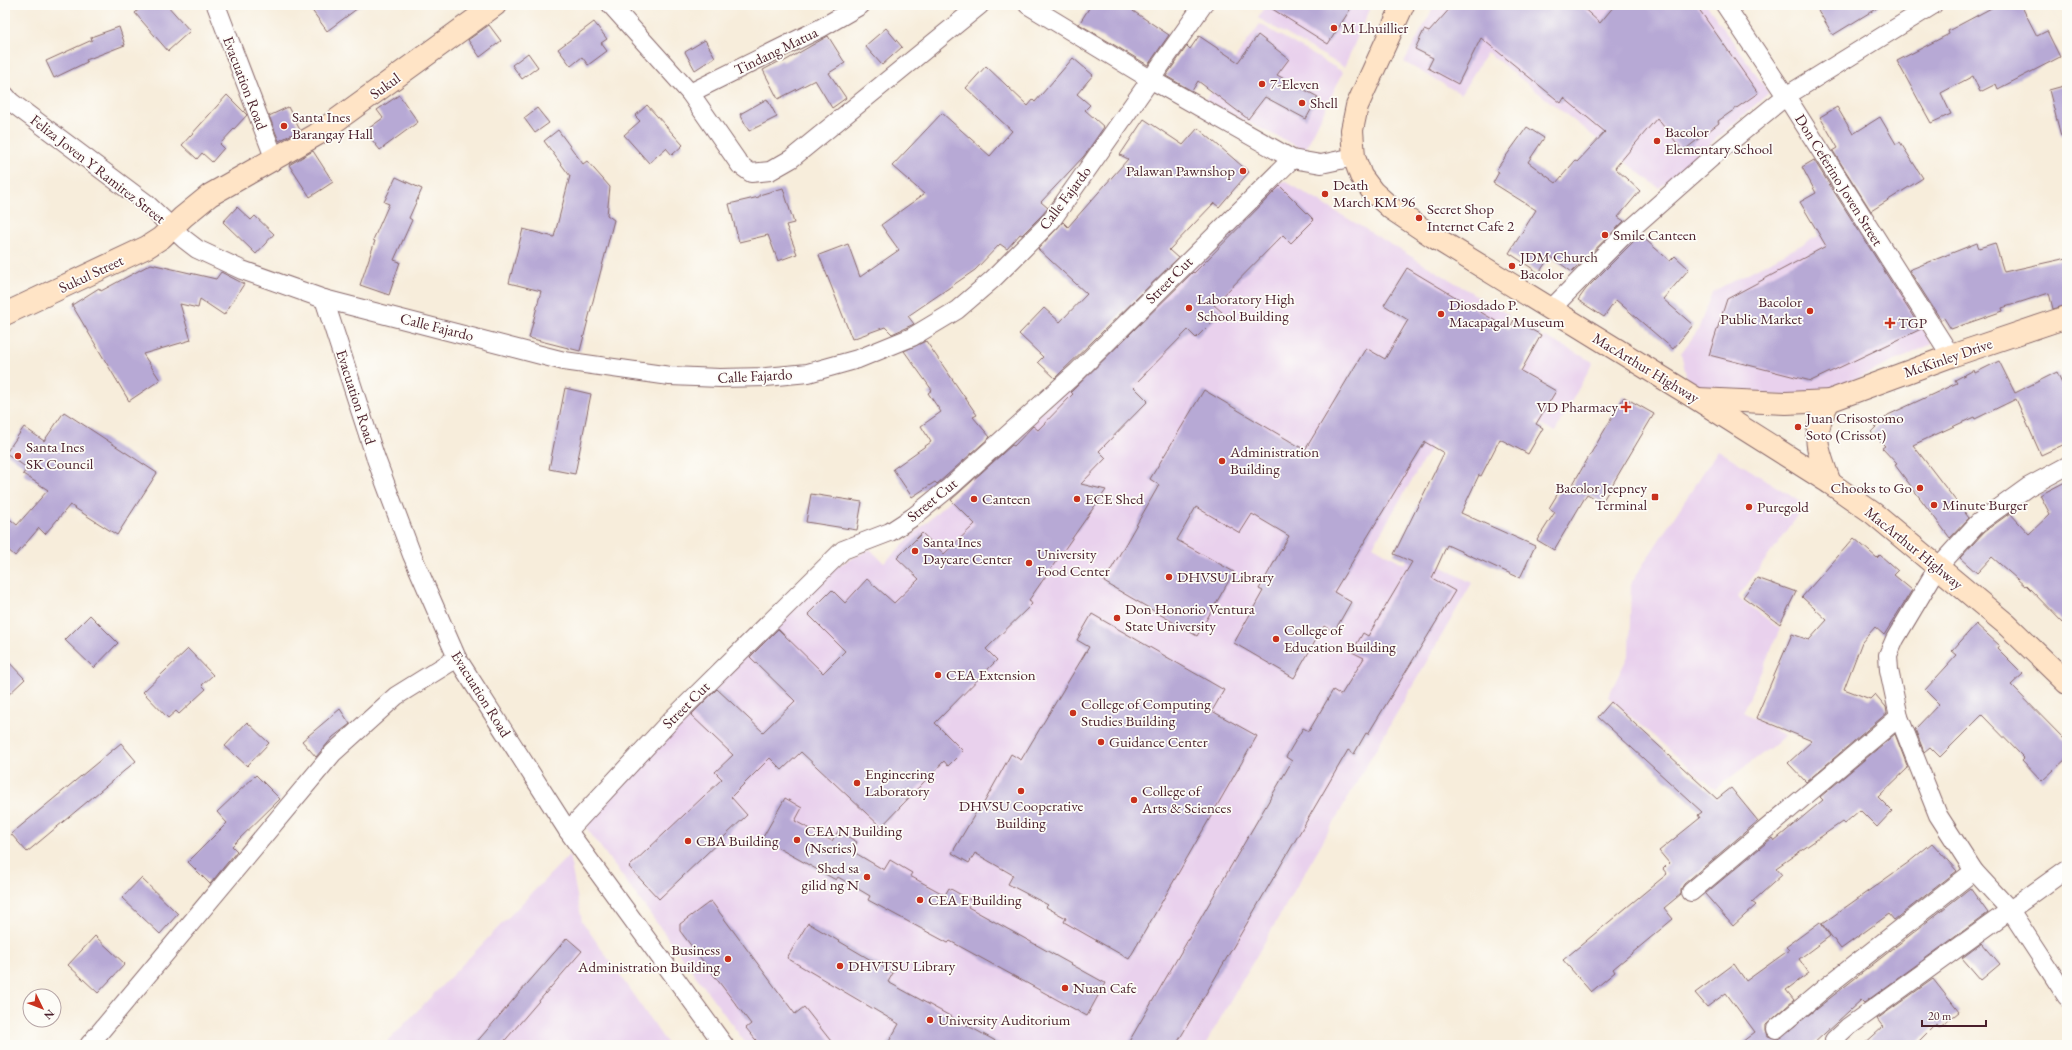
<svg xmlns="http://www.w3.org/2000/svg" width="2072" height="1050" viewBox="0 0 2072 1050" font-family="'EB Garamond',serif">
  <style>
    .built { fill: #e9d1ed }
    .building { fill: #b7a9d5 }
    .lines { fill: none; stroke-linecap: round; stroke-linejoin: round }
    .street-casing { stroke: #876769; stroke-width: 20 }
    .secondary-casing { stroke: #876769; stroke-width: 24 }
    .street { stroke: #fff; stroke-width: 18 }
    .secondary { stroke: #ffe4c6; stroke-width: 22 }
    .poi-dot { fill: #c8321e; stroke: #fdfcf7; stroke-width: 1.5 }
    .labels { text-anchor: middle; stroke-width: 3.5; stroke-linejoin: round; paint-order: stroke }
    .poi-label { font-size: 15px; fill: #4a1f2b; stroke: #fdfcf7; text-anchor: start }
    .street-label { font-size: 15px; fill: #4a1f2b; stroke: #fdfcf7 }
  </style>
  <rect width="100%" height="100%" fill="#fdfcf7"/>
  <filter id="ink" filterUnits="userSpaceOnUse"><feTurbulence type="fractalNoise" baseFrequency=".025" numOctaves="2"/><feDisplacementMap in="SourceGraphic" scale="8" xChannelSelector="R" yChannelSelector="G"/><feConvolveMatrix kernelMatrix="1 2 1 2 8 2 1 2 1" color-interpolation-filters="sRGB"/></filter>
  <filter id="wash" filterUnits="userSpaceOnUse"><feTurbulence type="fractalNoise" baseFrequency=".012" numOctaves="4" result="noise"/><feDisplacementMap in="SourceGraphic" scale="16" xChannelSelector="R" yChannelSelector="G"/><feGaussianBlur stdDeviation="0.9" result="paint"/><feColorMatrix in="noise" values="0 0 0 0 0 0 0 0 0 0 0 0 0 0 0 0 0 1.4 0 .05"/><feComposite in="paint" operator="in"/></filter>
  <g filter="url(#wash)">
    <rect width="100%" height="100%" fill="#f7eddb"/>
    <g class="built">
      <path d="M1266,5H1372L1344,67L1258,18Z"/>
      <path d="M1435,5H1707L1769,93L1659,188L1487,52L1461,94L1404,62Z"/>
      <path d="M1260,24L1343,72L1305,150L1205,101Z"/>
      <path d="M1285,181L1509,315L1373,546L1404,564L1413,551L1472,583L1205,1045H747L585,826L745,654L834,568L870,549L884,563L1155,304L1271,186Z"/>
      <path d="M1860,214L1932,344L1814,398L1689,388L1681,353L1698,330L1712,292Z"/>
      <path d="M1544,336L1593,362L1555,432L1506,405Z"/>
      <path d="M1718,450L1806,505L1738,597L1780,629L1743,712L1786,736L1715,789L1608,697L1629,654L1631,583Z"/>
      <path d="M569,855L582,921L668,1045H384Z"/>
    </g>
    <g id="blocks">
      <g class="building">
        <path d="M144,5H167L190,31L168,51L135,13Z"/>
        <path d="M308,5H362L327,31Z"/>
        <path d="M1091,5H1136L1133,11L1169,35L1148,65L1146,64L1079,24Z"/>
        <path d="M1266,5H1353L1328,44Z"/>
        <path d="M1453,5H1580L1600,23L1615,5H1696L1758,93L1718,121L1719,123L1683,151L1657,118L1615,168L1640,191L1618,217L1624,221L1572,272L1550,256L1539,273L1509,253L1536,210L1493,183L1499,172L1496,170L1527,127L1544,138L1528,162L1556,183L1575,161L1577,162L1605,132L1564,98L1561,103L1481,38L1458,84L1428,68L1433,58L1415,49L1424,30L1429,32Z"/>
        <path d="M1815,5H1882L1833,35Z"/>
        <path d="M1997,5H2021L2037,36L2047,31L2060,57L1998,89L1996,84L1980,92L1973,76L1941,93L1951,114L1931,123L1897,61L1949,34L1948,31Z"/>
        <path d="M594,22L607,39L601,43L607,51L588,65L582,57L571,66L558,49Z"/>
        <path d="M489,25L501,41L480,57L468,40Z"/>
        <path d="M119,27L125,45L86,60L87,62L54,78L46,61L92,40L91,37Z"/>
        <path d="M886,28L902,47L882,65L865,46Z"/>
        <path d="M1258,35L1289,59L1277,75L1318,97L1306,119L1265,97L1248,119L1198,81L1192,91L1166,76L1187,46L1190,49L1199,36L1238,62Z"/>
        <path d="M828,36L845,63L829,73L846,98L832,108L815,80L778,99L763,70L782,60L783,62Z"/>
        <path d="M705,40L715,57L695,70L685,52Z"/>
        <path d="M528,53L538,67L522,79L512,65Z"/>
        <path d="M1073,58L1093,75L1077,94L1090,105L1085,110L1104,127L1084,156L1041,202L1048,208L1043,214L1022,235L1020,234L1007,249L1000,244L975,270L908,316L914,324L892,334L885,327L852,339L819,255L848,244L860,277L899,250L881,225L924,194L892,166L942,113L990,156L1012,131L966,88L986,66L1028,106L1033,100L1035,102Z"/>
        <path d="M2067,85V136H2061L2049,90Z"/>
        <path d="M227,95L247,115L220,144L224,148L212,162L202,153L197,159L182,145Z"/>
        <path d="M399,95L418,122L380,150L365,131L383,118L377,110Z"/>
        <path d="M767,99L777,117L749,131L740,114Z"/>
        <path d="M647,105L683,145L672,155L666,148L649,163L624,135L640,121L635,116Z"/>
        <path d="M288,107L300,130L279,141L269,116Z"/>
        <path d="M1837,107L1853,134L1880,117L1896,144L1900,142L1923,178L1871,211L1833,151L1838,148L1820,117Z"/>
        <path d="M537,108L549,123L535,133L524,118Z"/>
        <path d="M1144,119L1183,145L1198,128L1249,172L1219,207L1214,203L1169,250L1178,258L1055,378L1038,362L1043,357L1019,334L1044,308L1060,322L1087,294L1038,249L1063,222L1068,227L1128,159L1120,155Z"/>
        <path d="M558,130L583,164L587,161L610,187L607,215L614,220L580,351L529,338L541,291L509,283L523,229L554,237L570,176L544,141Z"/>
        <path d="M313,151L333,182L310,197L289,165Z"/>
        <path d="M1814,160L1921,329L1811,381L1709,355L1727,299L1826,246L1800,202L1816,193L1802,167Z"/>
        <path d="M396,177L422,189L409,218L412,220L394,260L400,262L389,295L360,285L375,241L373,240L389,204L384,202Z"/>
        <path d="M1280,186L1314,220L1291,243L1283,235L1214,305L1222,312L1196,338L1188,330L1133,386L1148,401L1099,451L1106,458L1081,484L1106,490L1029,600L1032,604L986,649L997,660L935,723L963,751L948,766L944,761L881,827L801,752L782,770L770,758L731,797L747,815L659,899L629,867L722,779L715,772L733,755L691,715L717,689L763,732L795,701L750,657L778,629L823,673L845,651L808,614L832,590L845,603L867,579L894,603L919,579L897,558L922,533L944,554L975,524L951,500L1012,445L1014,446L1033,426L1038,430L1073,394L1071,392L1193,272L1194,273Z"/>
        <path d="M783,188L794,223L786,225L797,254L778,261L768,235L739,242L729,204L759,197V195Z"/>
        <path d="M237,207L251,220L255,216L274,234L256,254L223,222Z"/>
        <path d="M1640,235L1670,261L1675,256L1689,269L1663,299L1693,325L1673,349L1616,300L1604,317L1578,300L1586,289Z"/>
        <path d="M1977,243L1979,248L1995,243L2004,272L2067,258V305L2053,309L2049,293L2002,308L2003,311L1951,329L1944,318L1941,320L1909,270Z"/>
        <path d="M151,264L216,279L221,272L244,284L224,315L200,299L198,308L180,304L191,340L143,354L160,380L129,401L72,305L99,288L101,291Z"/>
        <path d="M1407,268L1509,329L1514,320L1541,335L1521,371L1556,391L1536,424L1543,428L1528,454L1500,439L1481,476L1479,475L1461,513L1535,546L1520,578L1447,545L1432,578L1455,591L1368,734L1366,733L1354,754L1348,750L1176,1045H1127L1292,761L1286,757L1303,728L1309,731L1333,690L1341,695L1364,658L1352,652L1363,633L1368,636L1412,562L1394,554L1444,453L1425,442L1334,592L1351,602L1334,632L1324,626L1294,678L1234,643L1263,591L1259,589L1289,536L1252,514L1240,533L1196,507L1177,540L1234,572L1197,636L1104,582L1159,485L1150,479L1204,390L1305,450L1366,348L1385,359L1408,320L1384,305Z"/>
        <path d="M926,341L977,415L973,417L990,437L937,484L935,482L912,497L893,469L931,442L921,426L941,412L928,393L932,390L904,351Z"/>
        <path d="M1999,361L2015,393L2057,372L2067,393V443L2041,455L2016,399L1975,419L1974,417L1913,445L1969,518L1950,538L1895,465L1897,464L1882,448L1885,446L1871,432L1888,415L1957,383L1955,380L1974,370L1975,373Z"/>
        <path d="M565,388L591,394L575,474L549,469Z"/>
        <path d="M1624,397L1654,414L1602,502L1587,494L1554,550L1537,540L1555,512L1549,508L1563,485L1570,489Z"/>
        <path d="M64,412L157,473L117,535L70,505L45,534L39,528L15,556L5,547V515L17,525L48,490L23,474L27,468L6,453L24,427L44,441Z"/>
        <path d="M2067,481V627L2026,585L2025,586L1992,557L1977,573L1960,558L1985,531L2010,513L2029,534L2050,514L2040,495Z"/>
        <path d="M811,494L862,502L857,530L806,522Z"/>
        <path d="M1854,538L1877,558L1880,555L1898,571L1894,575L1912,590L1884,635L1875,627L1862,642L1844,689L1870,699L1875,694L1886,707L1887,713L1806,782L1788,763L1812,741L1756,718L1792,634L1809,640L1827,620L1802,597Z"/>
        <path d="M1757,578L1796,592L1780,624L1743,597Z"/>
        <path d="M1092,614L1224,690L1212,711L1257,736L1129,959L1064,922L1066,918L1046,907L1048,905L1008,884L1013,875L975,853L969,863L952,853L978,809L980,810L1011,754L1021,760L1089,647L1077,640Z"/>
        <path d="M90,615L118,643L94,668L65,640Z"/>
        <path d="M1976,624L1999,645L1997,648L2023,674L2011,685L2067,742V758L2042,781L2022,760L2024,758L1982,715L1940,757L1930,747L1924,752L1915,729L1939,704L1925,690L1957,655L1952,651Z"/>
        <path d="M188,649L213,675L202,685L206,689L179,714L176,711L168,718L143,692Z"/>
        <path d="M5,658L25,679L5,698Z"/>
        <path d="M1611,702L1717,799L1731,788L1758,821L1684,884L1681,889V894L1664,908L1673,919L1613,969L1615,972L1591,992L1563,960L1667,874L1663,869L1669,863L1659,851L1700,818L1698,815L1702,812L1598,717Z"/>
        <path d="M340,709L350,724L333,737L316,757L302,741Z"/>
        <path d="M247,722L269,743L247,766L225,746Z"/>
        <path d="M1895,734L1908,768L1878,797L1892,811L1877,827L1860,810L1844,824L1842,822L1776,868L1782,875L1752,902L1756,905L1733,926L1705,894L1772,838L1774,841L1823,800L1820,797Z"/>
        <path d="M121,743L136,761L27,852L11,834Z"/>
        <path d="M256,775L280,799L232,846L237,851L210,884L188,862L227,823L217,812Z"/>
        <path d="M785,798L802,808L795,821L832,841L838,831L857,842L852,851L884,870L890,860L912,873L910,876L945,895L949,888L972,901L968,907L1105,983L1087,1016L950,941L948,943L868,900L870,896L838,877L836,880L762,839Z"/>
        <path d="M1932,843L1957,871L1894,920L1889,914L1841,949L1822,924L1909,862Z"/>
        <path d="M141,878L178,914L160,934L122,898Z"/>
        <path d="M1970,888L1988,913L1864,1003L1861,1000L1812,1045H1738L1755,1032L1726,993L1707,1007L1695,993L1734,964L1746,981L1789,950L1786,947L1820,922L1830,936L1799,959L1809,973L1786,990L1794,1000L1766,1025V1030L1768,1036L1778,1039Z"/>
        <path d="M711,901L795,1014L804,1007L834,1045H760L746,1028L751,1024L680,931V924Z"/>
        <path d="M808,923L893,973L888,982L1003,1045H887L899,1024L787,958Z"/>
        <path d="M95,936L125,964L98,993L68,965Z"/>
        <path d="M567,938L582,951L501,1045H474Z"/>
        <path d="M1982,943L2000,964L1981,980L1962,958Z"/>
        <path d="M1933,979L1959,1012L1939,1028L1936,1024L1915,1045H1863L1883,1027L1877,1019Z"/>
      </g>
    </g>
  </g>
  <g filter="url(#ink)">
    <use href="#blocks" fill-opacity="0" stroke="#876769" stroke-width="1"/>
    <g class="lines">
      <defs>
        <g id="street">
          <path d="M216,5L275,160"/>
          <path d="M611,5L690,93L740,165L751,173L770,171L791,159L980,5"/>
          <path d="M1028,5L1150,79L1292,159L1321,164L1354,157"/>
          <path d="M1725,5L1786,96L1951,356"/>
          <path d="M690,93L821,28L861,5"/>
          <path d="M5,95L11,102L146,203L184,239L197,249L242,270L324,299L564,361L670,376L720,378L766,377L808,373L858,359L912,337L957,310L993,279L1051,221L1203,5"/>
          <path d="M324,299L375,456L412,555L457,658L568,831L724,1045"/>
          <path d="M1550,310L1622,237L1719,151L1786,96L1933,5"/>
          <path d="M2067,466L2028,487L1978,523L1938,567L1895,639L1888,655L1889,670L1899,717L1938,815L1974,871L2010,910L2067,997"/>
          <path d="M568,831L673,718L843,550L890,532L913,517L950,487L1077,372L1292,159"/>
          <path d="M1691,892L1899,717"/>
          <path d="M1776,1029L1826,987L1974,871"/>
          <path d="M1834,1040L1848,1027L2067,869"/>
          <path d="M89,1045L333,753L396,696L457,658"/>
        </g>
        <g id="secondary">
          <path d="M1403,5L1357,106L1352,130L1354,157L1361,176L1373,192L1392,209L1434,237L1697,399L1830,483L1873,513L2006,624L2067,683"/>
          <path d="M5,314L147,247L161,238L183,217L210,195L316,135L495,5"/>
          <path d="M1698,399L1786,403L1829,401L1951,356L2067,317"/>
          <path d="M1829,401C1810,436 1817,448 1830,483"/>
        </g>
      </defs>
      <use href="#street" class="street-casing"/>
      <use href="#secondary" class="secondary-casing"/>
      <use href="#street" class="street"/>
      <use href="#secondary" class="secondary"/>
    </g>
  </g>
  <g class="poi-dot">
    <circle cx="1334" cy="28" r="4"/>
    <circle cx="1262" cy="84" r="4"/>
    <circle cx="1302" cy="103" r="4"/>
    <circle cx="284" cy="126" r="4"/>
    <circle cx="1657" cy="141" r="4"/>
    <circle cx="1243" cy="171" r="4"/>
    <circle cx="1325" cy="194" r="4"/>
    <circle cx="1419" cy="218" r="4"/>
    <circle cx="1605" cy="235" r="4"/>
    <circle cx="1512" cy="266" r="4"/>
    <circle cx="1189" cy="308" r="4"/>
    <circle cx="1810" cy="311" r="4"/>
    <circle cx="1441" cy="314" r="4"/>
    <path d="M1888 317h4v4h4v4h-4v4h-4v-4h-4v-4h4z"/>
    <path d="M1624 401h4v4h4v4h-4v4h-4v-4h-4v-4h4z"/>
    <circle cx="1798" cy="427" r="4"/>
    <circle cx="18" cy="456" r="4"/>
    <circle cx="1222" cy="461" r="4"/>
    <circle cx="1920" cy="488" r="4"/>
    <rect x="1651" y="493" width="8" height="8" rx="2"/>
    <circle cx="974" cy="499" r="4"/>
    <circle cx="1077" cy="499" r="4"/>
    <circle cx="1934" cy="505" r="4"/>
    <circle cx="1749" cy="507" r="4"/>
    <circle cx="915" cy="551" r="4"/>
    <circle cx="1029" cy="563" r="4"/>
    <circle cx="1169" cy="577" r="4"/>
    <circle cx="1117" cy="618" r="4"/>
    <circle cx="1276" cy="639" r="4"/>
    <circle cx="938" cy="675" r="4"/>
    <circle cx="1073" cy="713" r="4"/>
    <circle cx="1101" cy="742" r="4"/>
    <circle cx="857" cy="783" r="4"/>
    <circle cx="1021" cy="791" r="4"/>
    <circle cx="1134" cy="800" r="4"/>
    <circle cx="797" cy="840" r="4"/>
    <circle cx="688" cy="841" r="4"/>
    <circle cx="867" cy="877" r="4"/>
    <circle cx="920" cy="900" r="4"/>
    <circle cx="728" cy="959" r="4"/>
    <circle cx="840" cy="966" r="4"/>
    <circle cx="1065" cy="988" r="4"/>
    <circle cx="930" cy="1020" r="4"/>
  </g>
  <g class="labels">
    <g class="poi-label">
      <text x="1342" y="33">M Lhuillier</text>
      <text x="1270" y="89">7-Eleven</text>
      <text x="1310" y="108">Shell</text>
      <text x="292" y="122">Santa Ines<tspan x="292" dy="17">Barangay Hall</tspan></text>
      <text x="1665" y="137">Bacolor<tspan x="1665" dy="17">Elementary School</tspan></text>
      <text x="1235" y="176" text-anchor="end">Palawan Pawnshop</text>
      <text x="1333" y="190">Death<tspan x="1333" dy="17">March KM 96</tspan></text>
      <text x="1427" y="214">Secret Shop<tspan x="1427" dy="17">Internet Cafe 2</tspan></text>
      <text x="1613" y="240">Smile Canteen</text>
      <text x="1520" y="262">JDM Church<tspan x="1520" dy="17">Bacolor</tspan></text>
      <text x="1197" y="304">Laboratory High<tspan x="1197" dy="17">School Building</tspan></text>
      <text x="1802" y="307" text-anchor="end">Bacolor<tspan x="1802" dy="17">Public Market</tspan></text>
      <text x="1449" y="310">Diosdado P.<tspan x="1449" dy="17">Macapagal Museum</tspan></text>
      <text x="1898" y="328">TGP</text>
      <text x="1618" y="412" text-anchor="end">VD Pharmacy</text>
      <text x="1806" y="423">Juan Crisostomo<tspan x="1806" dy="17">Soto (Crissot)</tspan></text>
      <text x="26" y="452">Santa Ines<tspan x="26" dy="17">SK Council</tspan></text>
      <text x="1230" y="457">Administration<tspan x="1230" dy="17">Building</tspan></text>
      <text x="1647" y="493" text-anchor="end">Bacolor Jeepney<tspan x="1647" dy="17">Terminal</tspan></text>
      <text x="1912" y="493" text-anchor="end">Chooks to Go</text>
      <text x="982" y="504">Canteen</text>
      <text x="1085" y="504">ECE Shed</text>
      <text x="1942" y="510">Minute Burger</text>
      <text x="1757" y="512">Puregold</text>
      <text x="923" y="547">Santa Ines<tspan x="923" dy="17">Daycare Center</tspan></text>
      <text x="1037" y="559">University<tspan x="1037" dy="17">Food Center</tspan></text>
      <text x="1177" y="582">DHVSU Library</text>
      <text x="1125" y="614">Don Honorio Ventura<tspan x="1125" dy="17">State University</tspan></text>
      <text x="1284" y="635">College of<tspan x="1284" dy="17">Education Building</tspan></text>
      <text x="946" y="680">CEA Extension</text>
      <text x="1081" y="709">College of Computing<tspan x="1081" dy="17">Studies Building</tspan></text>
      <text x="1109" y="747">Guidance Center</text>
      <text x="865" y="779">Engineering<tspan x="865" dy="17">Laboratory</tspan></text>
      <text x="1142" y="796">College of<tspan x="1142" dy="17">Arts &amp; Sciences</tspan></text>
      <text x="1021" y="811" text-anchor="middle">DHVSU Cooperative<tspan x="1021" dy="17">Building</tspan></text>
      <text x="805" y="836">CEA N Building<tspan x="805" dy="17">(Nseries)</tspan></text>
      <text x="696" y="846">CBA Building</text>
      <text x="859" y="873" text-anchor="end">Shed sa<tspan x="859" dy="17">gilid ng N</tspan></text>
      <text x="928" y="905">CEA E Building</text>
      <text x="720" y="955" text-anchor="end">Business<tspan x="720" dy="17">Administration Building</tspan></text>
      <text x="848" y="971">DHVTSU Library</text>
      <text x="1073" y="993">Nuan Cafe</text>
      <text x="938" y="1025">University Auditorium</text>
    </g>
    <g class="street-label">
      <text transform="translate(776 51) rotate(-26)" y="5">Tindang Matua</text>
      <text transform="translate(245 83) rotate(69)" y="5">Evacuation Road</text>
      <text transform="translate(385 86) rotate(-36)" y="5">Sukul</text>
      <text transform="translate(98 169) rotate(38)" y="5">Feliza Joven Y Ramirez Street</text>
      <text transform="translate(1839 180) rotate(58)" y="5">Don Ceferino Joven Street</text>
      <text transform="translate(1065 198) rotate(-53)" y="5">Calle Fajardo</text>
      <text transform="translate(91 274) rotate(-25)" y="5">Sukul Street</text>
      <text transform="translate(1169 280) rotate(-45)" y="5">Street Cut</text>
      <text transform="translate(437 327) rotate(14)" y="5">Calle Fajardo</text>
      <text transform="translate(1948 358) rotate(-19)" y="5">McKinley Drive</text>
      <text transform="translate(1646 368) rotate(31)" y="5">MacArthur Highway</text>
      <text transform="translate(755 376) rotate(-3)" y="5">Calle Fajardo</text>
      <text transform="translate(356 397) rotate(72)" y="5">Evacuation Road</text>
      <text transform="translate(932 500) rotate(-39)" y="5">Street Cut</text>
      <text transform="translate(1914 548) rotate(39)" y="5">MacArthur Highway</text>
      <text transform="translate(481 694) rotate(58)" y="5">Evacuation Road</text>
      <text transform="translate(686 705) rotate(-45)" y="5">Street Cut</text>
    </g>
  </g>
  <rect width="2072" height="1050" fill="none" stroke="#fdfcf7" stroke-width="20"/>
  <g transform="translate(42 1008) rotate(133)"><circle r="19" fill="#fdfcf7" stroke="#b5a4a5"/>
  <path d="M0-3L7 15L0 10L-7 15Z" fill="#c8321e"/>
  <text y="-6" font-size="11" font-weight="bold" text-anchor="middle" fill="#4a1f2b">N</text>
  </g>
  <path d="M1922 1020v6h64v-6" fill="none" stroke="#4a1f2b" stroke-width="2"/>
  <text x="1928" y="1020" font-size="12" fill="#4a1f2b" stroke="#fdfcf7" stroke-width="3" paint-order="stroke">20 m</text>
</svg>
